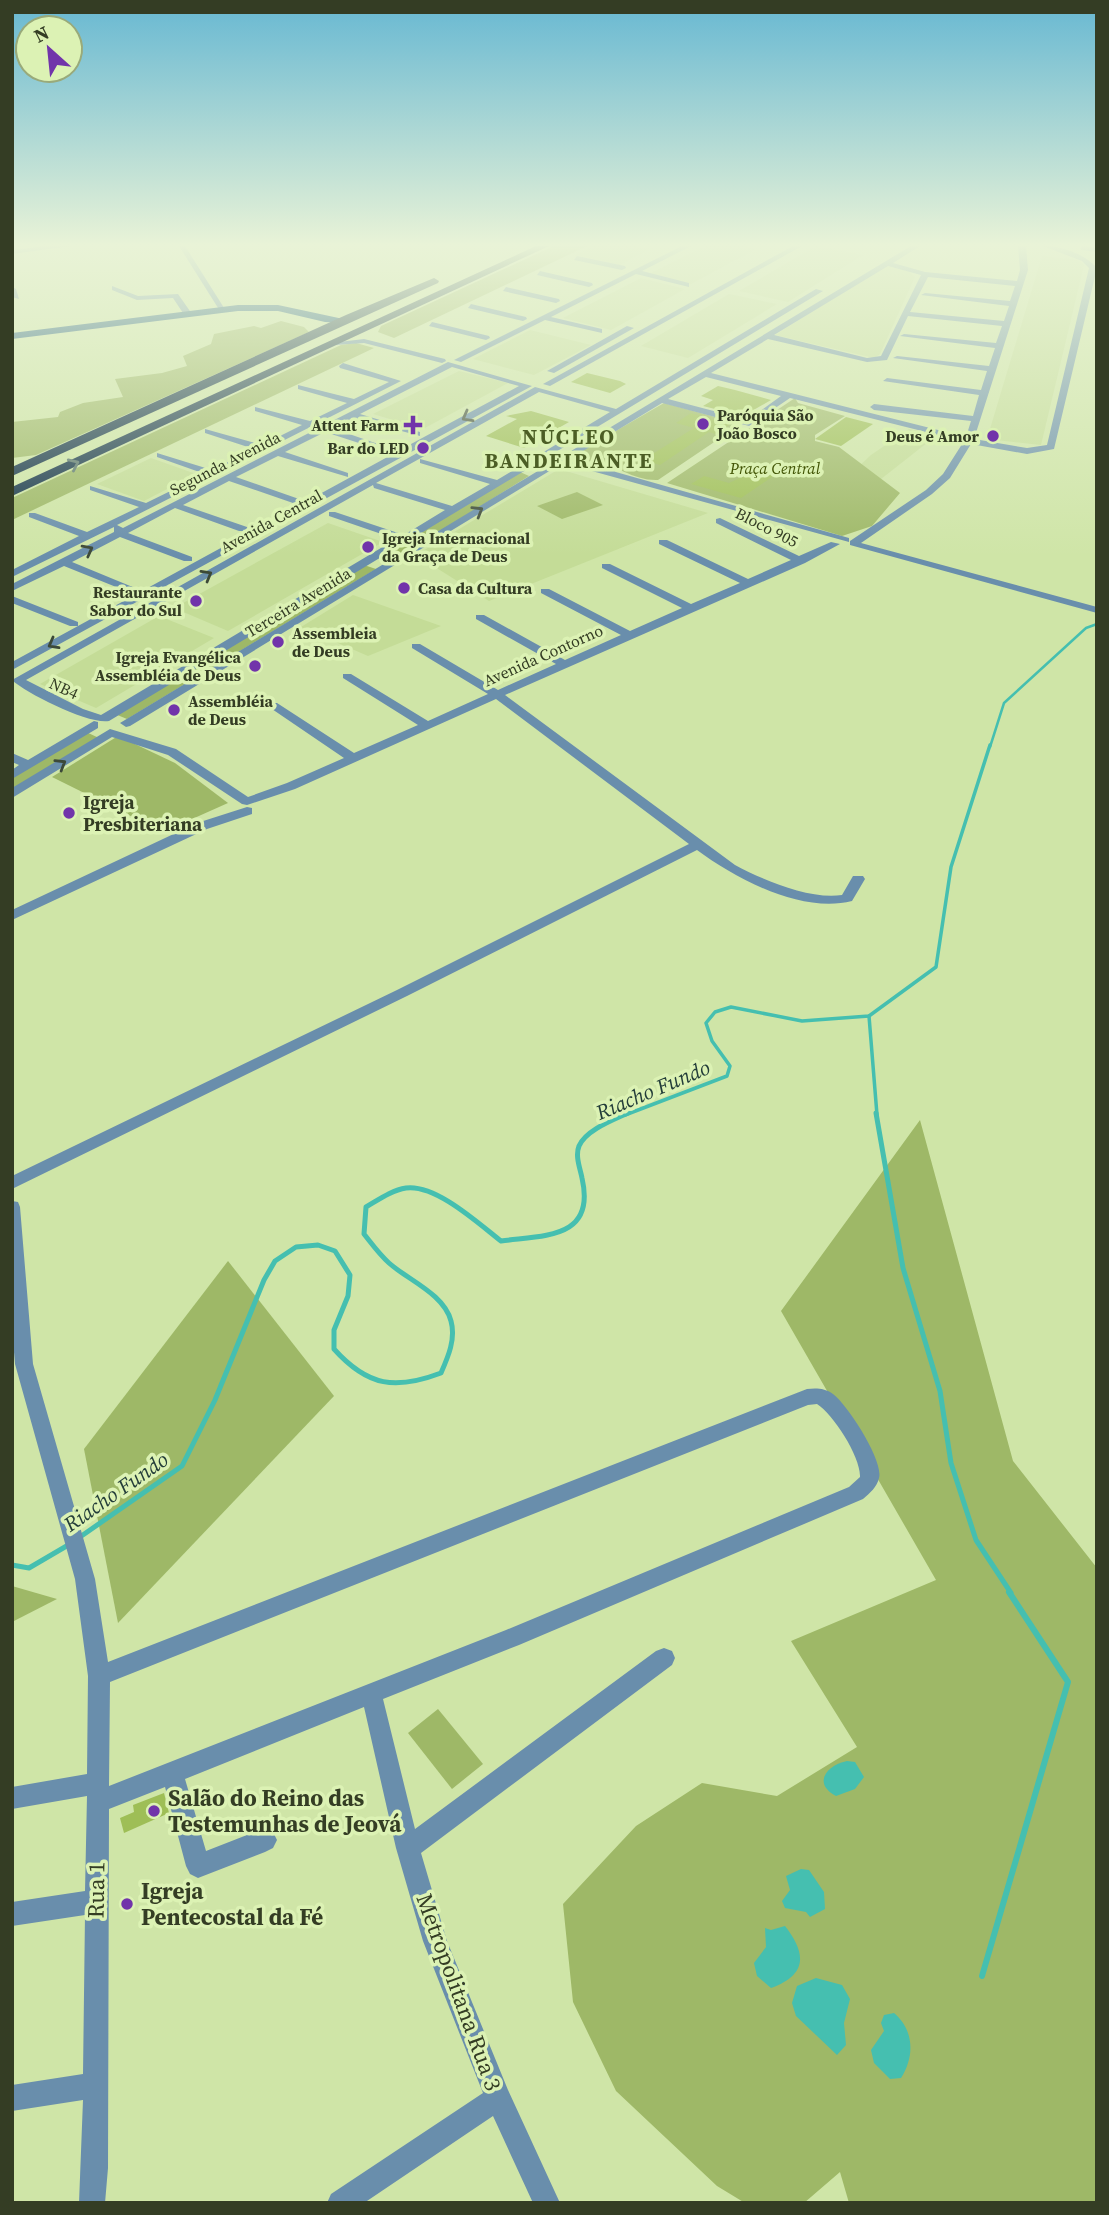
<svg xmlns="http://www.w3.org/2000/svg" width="1109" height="2215" viewBox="0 0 1109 2215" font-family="'Source Serif 4',serif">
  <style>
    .built { fill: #c4dc97 }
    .green { fill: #9eb867 }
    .water { fill: #45bfb0 }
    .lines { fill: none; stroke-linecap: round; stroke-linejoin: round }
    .stream-far3 { stroke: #45bfb0; stroke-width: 2.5 }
    .stream-far2 { stroke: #45bfb0; stroke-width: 3.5 }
    .stream-far1 { stroke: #45bfb0; stroke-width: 5 }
    .stream { stroke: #45bfb0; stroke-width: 6 }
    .building { fill: #9ebe56 }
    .minor { fill: #698eac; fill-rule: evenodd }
    .major { fill: #094b75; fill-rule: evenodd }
    .highway { fill: #15344a; fill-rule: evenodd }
    .oneway { stroke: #3c4938 }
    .oneway2 { stroke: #5b766f }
    .poi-dot { fill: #7134aa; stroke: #dcf2b4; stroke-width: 2.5 }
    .labels { text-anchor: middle; stroke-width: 7; stroke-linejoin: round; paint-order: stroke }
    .far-poi-label { font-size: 16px; font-weight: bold; fill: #343d24; stroke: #dcf2b4; text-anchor: start }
    .far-street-label { font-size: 16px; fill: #343d24; stroke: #dcf2b4 }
    .far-park-label { font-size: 16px; font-style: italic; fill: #425506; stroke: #dcf2b4 }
    .poi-label { font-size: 19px; font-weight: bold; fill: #343d24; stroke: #dcf2b4; text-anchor: start }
    .far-district-label { font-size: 21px; font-weight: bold; letter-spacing: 2px; fill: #4c5e25; stroke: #dcf2b4 }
    .water-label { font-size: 21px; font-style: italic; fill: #233d39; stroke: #dcf2b4 }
    .near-poi-label { font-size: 23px; font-weight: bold; fill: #343d24; stroke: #dcf2b4; text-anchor: start }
    .near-street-label { font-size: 23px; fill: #343d24; stroke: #dcf2b4 }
  </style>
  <rect width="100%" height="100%" fill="#cfe5a7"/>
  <g class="built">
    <path d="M594,246H633L649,249L620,265L576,255Z"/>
    <path d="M705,246H742L756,249L691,284L649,274Z"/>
    <path d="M816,246L863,255L788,302L739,291Z"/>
    <path d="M1042,256L1078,260L1084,265L1041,445L987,439Z"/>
    <path d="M885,266L909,271L915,277L880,354L874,358L775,335Z"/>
    <path d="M641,278L685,289L611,330L563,318Z"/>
    <path d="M729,294L777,304L688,358L641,346Z"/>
    <path d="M530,330L591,345L534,375L473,359Z"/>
    <path d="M459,371L508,383L423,429L373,414Z"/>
    <path d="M909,429L937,435L881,479L854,471L871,455Z"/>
    <path d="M151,458L196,474L144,501L97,484Z"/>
    <path d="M559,469L708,513L489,601L416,555Z"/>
    <path d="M328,523L383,542L228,631L174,608Z"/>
    <path d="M353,595L441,626L368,656L301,627Z"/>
    <path d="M159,616L214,638L96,708L40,684Z"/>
  </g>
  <g class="green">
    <path d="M554,246H587L394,338L378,332L381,326Z"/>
    <path d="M281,321L304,327L309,332L36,455L12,458V422L58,417L60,412L83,403L123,397L115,379L162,373L187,366L183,356L211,344L214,334L254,326L261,328Z"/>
    <path d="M356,343L374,348L12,520V498L341,345Z"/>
    <path d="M795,398L798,403L845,416L815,435V441L839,447L900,493L872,526L842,536L667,483Z"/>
    <path d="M664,403L741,424L658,480C634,481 615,465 594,459L588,462L575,457L576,454Z"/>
    <path d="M520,472L529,476L399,557L385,554Z"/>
    <path d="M577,492L603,505L562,519L537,506Z"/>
    <path d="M364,565L376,569L127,719L115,714Z"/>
    <path d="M84,731L99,738L12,790V774Z"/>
    <path d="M118,736L175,763L228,803L163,832L52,777Z"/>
    <path d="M920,1120L1013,1461L1097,1568V2203H849L840,2172L804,2203H745L717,2186L616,2091L573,2002L563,1904L636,1826L702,1783L777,1796L857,1747L791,1641L936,1580L781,1311Z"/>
    <path d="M228,1261L334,1396L118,1623L84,1449Z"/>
    <path d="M12,1586L57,1599L12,1622Z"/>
    <path d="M438,1709L483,1764L452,1789L408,1733Z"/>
  </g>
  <g class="water">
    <path d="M847,1761L855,1762L864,1777L855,1789L836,1796C812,1783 827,1765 847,1761Z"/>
    <path d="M801,1869L809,1870L824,1892L825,1909L810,1917L806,1912L785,1908L782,1901L790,1890L786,1876Z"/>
    <path d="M785,1926C807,1954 807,1975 771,1988L757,1976L754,1963L766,1947L765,1928L771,1930Z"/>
    <path d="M816,1978L842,1985L850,1999L844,2023L846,2045L837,2055L796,2016L792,2003L797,1986Z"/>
    <path d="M894,2013C914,2030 915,2056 901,2078L890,2079L874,2063L871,2050L884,2031L881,2023L884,2015Z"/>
  </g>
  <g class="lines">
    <path class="stream-far3" d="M990,747L1004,703L1086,628L1097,624"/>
    <g class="stream-far2">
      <path d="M869,1016L877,1115"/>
      <path d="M625,1115L727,1076L730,1066L712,1041L706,1023L715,1012L731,1007L802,1021L869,1016L936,967L951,867L990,745"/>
    </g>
    <g class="stream-far1">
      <path d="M876,1113L903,1268L940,1391L951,1463L976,1540L1011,1593"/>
      <path d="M80,1537L182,1466L215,1400L264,1280L275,1261L296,1247L318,1245L335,1251L350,1275L348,1296L334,1330V1349C368,1387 396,1390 441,1373C448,1357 456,1339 451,1321C444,1294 408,1280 389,1263C379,1254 372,1244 364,1234L366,1207C378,1200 392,1190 406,1188C436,1184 479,1224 501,1241C545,1235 596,1239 582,1178C580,1168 575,1156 579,1146C586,1130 613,1120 628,1113"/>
      <path d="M12,1565L29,1568L70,1544"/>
    </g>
    <path class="stream" d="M982,1976L1068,1682L1009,1592"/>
  </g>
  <g class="building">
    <path d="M587,373L620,381L626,384L610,393L571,382Z"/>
    <path d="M718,386L735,390L771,400L743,416L703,406L713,400L701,396Z"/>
    <path d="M531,411L569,422L524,448L486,436L517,419L506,416Z"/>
    <path d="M691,413L731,424L715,434L709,432L660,465L643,460L694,428L676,423Z"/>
    <path d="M846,417L873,424L841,446L815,439Z"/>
    <path d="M757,470H767L775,475L741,498L691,484L704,476L729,483Z"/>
    <path d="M164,1793L169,1813L124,1833L120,1818L134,1812L133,1805Z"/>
  </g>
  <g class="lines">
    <g class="minor">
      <path d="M48,246H70L12,254V250Z"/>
      <path d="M179,246H185L226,311H220Z"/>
      <path d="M682,246H691L642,271L689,283V287L636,274L551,317L602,329V333L545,320L461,362L454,360Z"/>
      <path d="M793,246H802L550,386L543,384Z"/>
      <path d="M911,246H920L893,263L925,272L1017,281L1020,270L1018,246H1026L1028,270L974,439L1027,448L1047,445L1089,268L1082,261L1043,246C1062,246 1085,254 1097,268L1054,449L1027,454L971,444L950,478L932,494L861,543L1097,607V613L850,545V541L926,490L943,474L964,441H970L966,439L962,441L790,398L749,426L662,403L565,462L584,463L849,538V542L581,468L556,467L130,726L126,727L120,723ZM888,266L921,275L881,356L867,358L774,335ZM928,277L1015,286L1010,301L925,293L921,295L1009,306L1004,321L910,312ZM908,316L1002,326L996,343L904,334L900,336L995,348L989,366L897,356L893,358L987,371L981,390L887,378L883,381L979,395L973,416L874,404L870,407L874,410L971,421L966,437L711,373L768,339L867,362L887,360ZM706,377L781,396L748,420L668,399Z"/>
      <path d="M1081,246L1097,248V252L1081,250Z"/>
      <path d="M577,256L625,266L626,268L622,270L574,260Z"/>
      <path d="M540,271L592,283L593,285L589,287L537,275Z"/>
      <path d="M112,286L138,296L178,294L192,314L185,316L173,298L137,300L112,290Z"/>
      <path d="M12,287L16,289L19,299L12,297Z"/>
      <path d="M506,287L559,299L560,301L556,303L503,291Z"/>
      <path d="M816,289L823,291L109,721C90,725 27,694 12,680L535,387L616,409ZM539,392L610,412L497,480L420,459V463L490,484L452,506L376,483ZM373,485L374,488L445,510L404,535L335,512H329V516L396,539L101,715L83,709L26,680Z"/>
      <path d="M471,304L526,317L527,319L523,321L468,308Z"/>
      <path d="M432,322L489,336L490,338L486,340L429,326Z"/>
      <path d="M627,326L634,328L554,373L547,371Z"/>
      <path d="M364,339L445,359L446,361L442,363L364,343L335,345L331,343Z"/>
      <path d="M448,362L532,386L12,670V662L78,626H70L12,603V596L78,622V626L393,454L325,432L285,452L348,473V477L278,456L236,477L299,499V503H293L229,481L183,505L247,527V531H239L175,508L128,533L192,557V561H184L120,537L72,562L135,588L136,590L131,593L64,566L12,591V584L114,532V527L12,577V570L79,536L29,517V513H35L87,532L139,507L90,490V486L146,503L205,474L157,457V453L212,470L254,449L205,433V429L262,445L302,425L255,411V407L310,421L347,403L298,389V385L354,399L389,382L340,368L339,366L343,363L401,381L117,525L123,528ZM452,367L519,386L398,451L332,428L353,418L420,436V432L360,414Z"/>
      <path d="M720,518L799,556L831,542L840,544L805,563L505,695L735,865C763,880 810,900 842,895L853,876H863L865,879L852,901C802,914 736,879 697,850L407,996L12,1189V1176L397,990L689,844L496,699L295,789L247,805L242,804L168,755L112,737L12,798V788L110,729L176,749L248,797L287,783L344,758L269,707V703H277L354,753L418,725L343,678V674H351L428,721L488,694L412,648V644H420L498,690L556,664L476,619V615H484L565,660L621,635L541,593V589H549L630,631L682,608L602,568V564H610L691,604L740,583L659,544V540H667L748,579L791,560L716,523V519Z"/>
      <path d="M94,721L98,722V728L12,779V770L19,765L12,762V753L28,760Z"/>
      <path d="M247,807L252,808V814L207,829L12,920V910L197,823Z"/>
      <path d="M12,1201L18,1202L20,1207L33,1364L95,1579L108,1662L807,1389C816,1388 825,1388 833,1394C847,1404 884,1461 879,1478C877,1487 870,1493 863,1499L519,1645L383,1699L415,1829L656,1651L664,1648L672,1651L675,1658L672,1665L421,1853L447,1941L508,2090L560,2203H533L493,2116L364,2203H327L331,2194L483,2093L423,1941L396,1848L364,1707L185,1779L206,1851L265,1828L273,1832L277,1840L273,1848L265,1852L198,1878L190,1874L186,1866L165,1787L109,1809L108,2168L105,2203H79L83,2100L12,2111V2085L83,2074L85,1915L12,1926V1902L85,1891L87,1796L12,1809V1787L87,1774L88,1676L75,1579L15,1364L12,1328ZM817,1404C833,1414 861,1457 860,1477L849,1487L506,1630L109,1786L110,1682L808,1405Z"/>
    </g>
    <path class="major" d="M238,305H278L348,320L344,323L325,322L278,311H238L12,339V333Z"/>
    <g class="highway">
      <path d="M536,246H549L12,496V487Z"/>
      <path d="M434,278L439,281L438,283L12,476V467L346,315Z"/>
    </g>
  </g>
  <defs><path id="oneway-chevron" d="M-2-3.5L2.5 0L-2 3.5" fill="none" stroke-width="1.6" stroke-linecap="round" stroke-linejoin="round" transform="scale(1.75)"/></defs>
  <g class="oneway">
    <use href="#oneway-chevron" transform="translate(467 417) rotate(151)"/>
    <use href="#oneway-chevron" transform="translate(478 511) rotate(-31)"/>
    <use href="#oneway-chevron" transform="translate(88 550) rotate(-28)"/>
    <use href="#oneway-chevron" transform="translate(207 575) rotate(-30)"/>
    <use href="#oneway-chevron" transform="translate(53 644) rotate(151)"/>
    <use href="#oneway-chevron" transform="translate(61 764) rotate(-31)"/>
  </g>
  <use class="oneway2" href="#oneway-chevron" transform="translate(74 464) rotate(-25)"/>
  <linearGradient id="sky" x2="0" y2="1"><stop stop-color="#67b8d2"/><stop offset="0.44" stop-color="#e9f3d7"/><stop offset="1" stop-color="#e9f3d7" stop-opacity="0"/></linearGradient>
  <rect width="1109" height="556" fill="url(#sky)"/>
  <g class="poi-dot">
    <circle cx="703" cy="424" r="7"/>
    <path d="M409.5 414.5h7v7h7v7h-7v7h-7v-7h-7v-7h7z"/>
    <circle cx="993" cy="436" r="7"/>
    <circle cx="423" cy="448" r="7"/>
    <circle cx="368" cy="547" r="7"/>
    <circle cx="404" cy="588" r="7"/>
    <circle cx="196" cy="601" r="7"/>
    <circle cx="278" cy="642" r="7"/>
    <circle cx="255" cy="666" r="7"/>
    <circle cx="174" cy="710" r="7"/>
    <circle cx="69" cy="813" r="7"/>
    <circle cx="154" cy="1811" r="7"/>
    <circle cx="127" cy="1904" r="7"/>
  </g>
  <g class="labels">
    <g class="far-poi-label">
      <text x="717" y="421">Paróquia São<tspan x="717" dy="18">João Bosco</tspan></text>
      <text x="399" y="431" text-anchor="end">Attent Farm</text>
      <text x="979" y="442" text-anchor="end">Deus é Amor</text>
      <text x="409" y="454" text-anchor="end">Bar do LED</text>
      <text x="382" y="544">Igreja Internacional<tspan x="382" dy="18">da Graça de Deus</tspan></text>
      <text x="418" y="594">Casa da Cultura</text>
      <text x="182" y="598" text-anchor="end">Restaurante<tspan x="182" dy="18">Sabor do Sul</tspan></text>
      <text x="292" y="639">Assembleia<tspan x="292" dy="18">de Deus</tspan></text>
      <text x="241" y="663" text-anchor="end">Igreja Evangélica<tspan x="241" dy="18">Assembléia de Deus</tspan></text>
      <text x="188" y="707">Assembléia<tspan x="188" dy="18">de Deus</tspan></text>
    </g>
    <g class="far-street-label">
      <text transform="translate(225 463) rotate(-27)" y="6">Segunda Avenida</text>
      <text transform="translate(271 521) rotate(-29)" y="6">Avenida Central</text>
      <text transform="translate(767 527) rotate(27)" y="6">Bloco 905</text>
      <text transform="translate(298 602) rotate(-31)" y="6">Terceira Avenida</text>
      <text transform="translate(543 655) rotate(-24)" y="6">Avenida Contorno</text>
      <text transform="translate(64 688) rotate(25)" y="6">NB4</text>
    </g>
    <g class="far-park-label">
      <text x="775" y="474">Praça Central</text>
    </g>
    <g class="poi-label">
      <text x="83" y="809">Igreja<tspan x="83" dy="22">Presbiteriana</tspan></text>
    </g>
    <g class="far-district-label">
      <text x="569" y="444">NÚCLEO<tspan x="569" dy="24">BANDEIRANTE</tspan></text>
    </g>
    <g class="water-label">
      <text transform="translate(653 1090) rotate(-23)" y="7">Riacho Fundo</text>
      <text transform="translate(116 1492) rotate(-35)" y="7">Riacho Fundo</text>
    </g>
    <g class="near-poi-label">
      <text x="168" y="1806">Salão do Reino das<tspan x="168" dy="26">Testemunhas de Jeová</tspan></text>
      <text x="141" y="1899">Igreja<tspan x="141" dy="26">Pentecostal da Fé</tspan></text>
    </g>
    <g class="near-street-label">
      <text transform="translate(96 1890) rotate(-89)" y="8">Rua 1</text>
      <text transform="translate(459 1992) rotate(70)" y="8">Metropolitana Rua 3</text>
    </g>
  </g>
  <rect width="1109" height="2215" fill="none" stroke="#343d24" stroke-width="28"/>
  <g transform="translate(49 49) rotate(333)"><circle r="33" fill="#dcf2b4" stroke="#99aa7a" stroke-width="2"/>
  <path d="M0-5L12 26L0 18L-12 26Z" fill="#7134aa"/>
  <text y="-10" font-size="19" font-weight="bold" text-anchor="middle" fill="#343d24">N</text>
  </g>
</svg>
